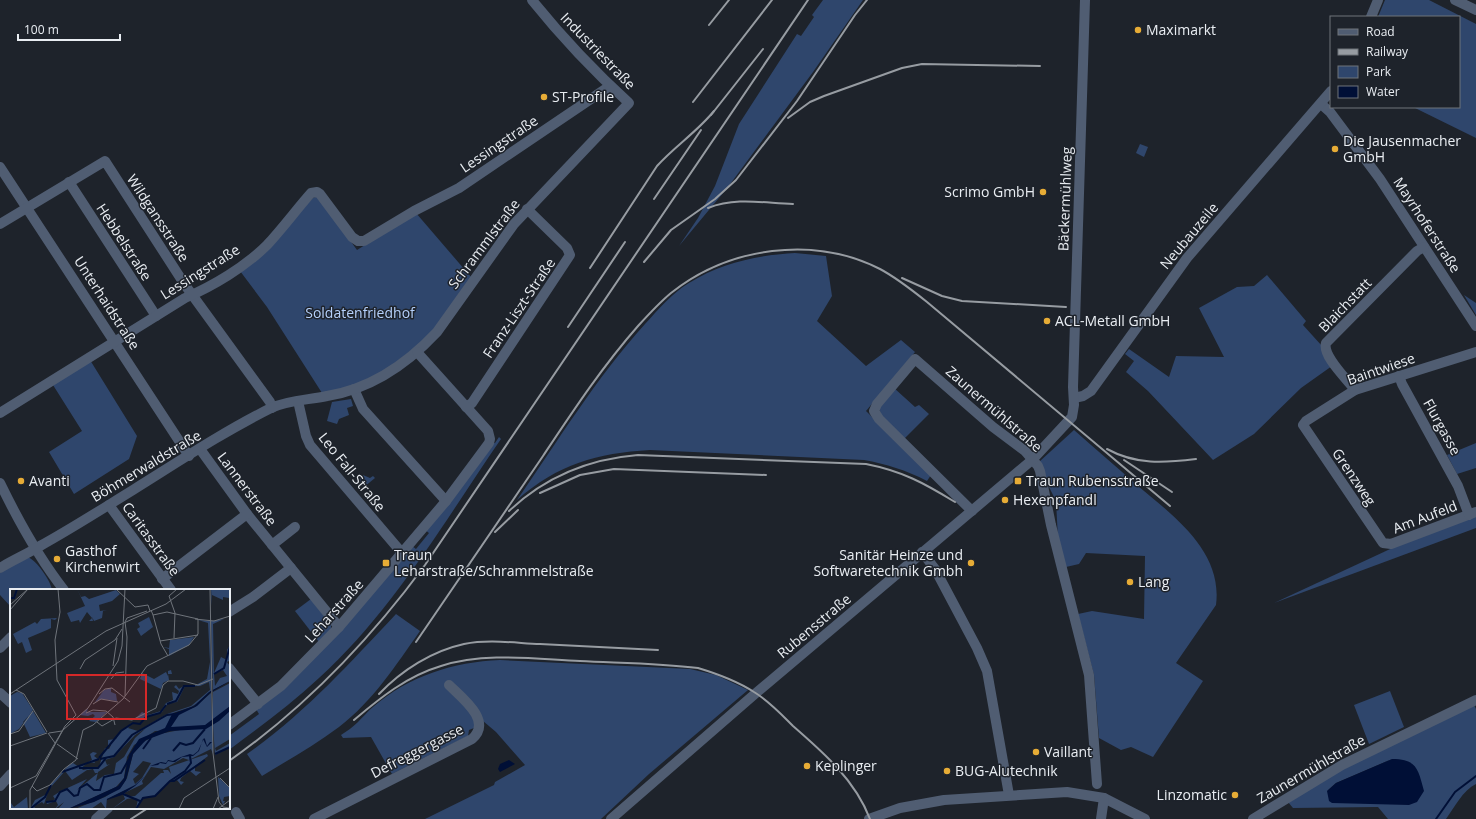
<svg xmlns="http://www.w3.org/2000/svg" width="1476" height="819" viewBox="0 0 1476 819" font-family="'Open Sans',sans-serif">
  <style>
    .green { fill: #2f466c; fill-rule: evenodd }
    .water { fill: #000f36 }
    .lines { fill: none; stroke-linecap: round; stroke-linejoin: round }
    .stream { stroke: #000f36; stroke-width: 2 }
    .minor { stroke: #505d72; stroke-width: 10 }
    .rail { stroke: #979ca2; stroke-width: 2 }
    .poi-dot { fill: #e7ac36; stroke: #1e232b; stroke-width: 1.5 }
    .labels { text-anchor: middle; stroke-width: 3; stroke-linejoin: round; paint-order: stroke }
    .poi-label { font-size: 14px; fill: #e9edf2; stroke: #1e232b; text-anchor: start }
    .street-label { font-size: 14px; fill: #e9edf2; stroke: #1e232b }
    .park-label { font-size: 14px; fill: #b5d0fb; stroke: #1e232b }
    .inset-river { fill: none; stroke: #000f36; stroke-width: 2 }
    .inset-road { fill: none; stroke: #6f747b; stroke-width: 1 }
    .view { fill: #d62828; fill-opacity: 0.15; stroke: #d62828; stroke-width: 2 }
    .inset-edge { fill: none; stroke: #e9edf2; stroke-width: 2 }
  </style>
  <rect width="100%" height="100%" fill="#1e232b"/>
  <g class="green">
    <path d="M823,0H863L813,72L728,187L679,246L698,218L715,186L739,124L797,34L801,36L814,17L812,15Z"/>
    <path d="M1385,0H1429L1476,24V138L1413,107H1459V17H1378Z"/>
    <path d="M1140,144L1148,147L1144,157L1136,153Z"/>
    <path d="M318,196L357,250L416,213L471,277L432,332L420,344L383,372L353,386L322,393L267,307L240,271L313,198Z"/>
    <path d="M795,253L826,256L832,296L817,321L866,366L901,340L915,352L866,411L931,475L927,481C906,470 886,464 864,460L650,450C597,453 558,464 517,500C558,441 596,378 645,324C658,310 672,293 689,283C721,263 758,255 795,253Z"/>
    <path d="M1267,275L1306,321L1303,325L1322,346L1332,366L1301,388L1254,434L1213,460L1148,391L1126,372L1134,361L1125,354L1129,349L1169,377L1176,356L1224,357L1199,308L1237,287L1254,286Z"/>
    <path d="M1464,295L1476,303V315Z"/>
    <path d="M90,360L137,436L129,459L74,494L49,452L82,431L53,385Z"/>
    <path d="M894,388L915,407L919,405L929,414L904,439L882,417L879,409Z"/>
    <path d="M351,399L353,406L347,408L349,415L339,419L337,424L327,421L332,402Z"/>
    <path d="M1074,430C1095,449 1117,467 1138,486C1174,516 1223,552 1216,605L1176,663L1203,681L1153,757L1131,747L1121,750L1099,738L1094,675L1078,614L1092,611L1144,619L1145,556L1086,553L1079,564L1066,567L1058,539L1056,501L1047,483L1039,462Z"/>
    <path d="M499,437L501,439C446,519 392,612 319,678C291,704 260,727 229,750V736L259,714L256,709L412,546L416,549L429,533L425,530L491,443H495Z"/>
    <path d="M1476,443V468L1457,474L1447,455Z"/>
    <path d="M363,475L370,478L373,476L375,478L364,487L358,481Z"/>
    <path d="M1476,514V528L1274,603L1416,537Z"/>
    <path d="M28,557C37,561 51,581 52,590H11V607L0,595V573L22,559Z"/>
    <path d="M311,599L331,625V629L319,642L295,611Z"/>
    <path d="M396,614L420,631C396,665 373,701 339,727C315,745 288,760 262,776L247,754C305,713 348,665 396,614Z"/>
    <path d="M500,660L690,669L716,675L748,690L649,774L601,819H425L494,785L495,782L525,765L496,732L483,721L470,702L444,684L468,708L475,718L474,728L469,730L468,736L392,774L371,737L343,738L341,735C347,731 353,727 358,722C363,717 368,711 373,707C409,676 453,662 500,660Z"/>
    <path d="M1390,691L1404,727L1369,744L1354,705Z"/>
    <path d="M1474,705L1476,709V784C1463,790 1454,808 1446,819H1388L1378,807L1293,808L1288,802L1344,768ZM1392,759L1327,791L1336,783Z"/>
  </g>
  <g class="water">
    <path d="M1392,759C1417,759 1418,769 1424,791L1417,802L1409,805L1332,803L1329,801L1327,791L1336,783Z"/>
    <path d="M509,760L515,764L500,772L498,769L500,764Z"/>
  </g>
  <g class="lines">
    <path class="stream" d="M1436,819L1455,792L1476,776"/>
    <g class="minor">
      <path d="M1455,0L1476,10"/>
      <path d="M1371,17L1378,0"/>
      <path d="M1321,104L1330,112L1380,179L1476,326"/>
      <path d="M0,167L189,456"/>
      <path d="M69,182L156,316"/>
      <path d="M0,224L105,161L185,285L270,402L272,408"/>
      <path d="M1476,352L1355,390L1306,421L1303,425L1383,543L1391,544L1476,512"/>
      <path d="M1399,376L1402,384L1458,486L1469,515"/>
      <path d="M354,389L363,409L446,501"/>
      <path d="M1355,390C1347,379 1322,356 1326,343L1417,251L1424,247"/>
      <path d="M1074,398L1083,396L1091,391L1187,258L1331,91"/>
      <path d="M298,401L306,436L310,445L402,553"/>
      <path d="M466,407L472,403L570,255L567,248L527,209"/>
      <path d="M0,413L185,298C213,286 245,267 267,245C282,229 296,210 311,193L317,192L320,194L352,237L358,241H364L414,211L459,188L610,86"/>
      <path d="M200,449L247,514L339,627"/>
      <path d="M0,483C18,520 38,557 64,590"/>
      <path d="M109,505L171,590"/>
      <path d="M972,511L879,419L874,411L877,404L915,359L993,427L1025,451L1038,466L1040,471L1051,525L1089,675L1097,784"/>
      <path d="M272,545L295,527"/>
      <path d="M922,552L935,569L977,648L987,671L1009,795"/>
      <path d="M0,568C13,560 27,554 40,546C71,529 102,509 133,490C178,462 223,432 271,408C288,400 308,400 327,396C371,389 407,364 437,332L514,224L629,103C595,72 561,36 532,0"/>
      <path d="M162,579L247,514"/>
      <path d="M229,612L253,597L291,568"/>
      <path d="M0,648L11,637"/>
      <path d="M229,668L258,704"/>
      <path d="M0,693L11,703"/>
      <path d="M229,725L281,686L339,627L446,501L489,443L490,439L488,431L417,352"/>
      <path d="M0,786L11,774"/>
      <path d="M236,812L240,819"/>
      <path d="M96,819L108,808"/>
      <path d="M314,819L472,739C493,721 462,698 449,685"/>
      <path d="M611,819L756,693L1032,460L1072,417L1074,405L1073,387L1085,0"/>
      <path d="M869,819L900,808L944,800L1067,792L1104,798L1145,819"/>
      <path d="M1101,819L1104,798"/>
      <path d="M1253,819L1342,765L1476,700"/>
    </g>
    <g class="rail">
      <path d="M709,25L729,0"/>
      <path d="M693,102L772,0"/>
      <path d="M711,115L763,49"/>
      <path d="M788,118L810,102L824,96L902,68L922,64L1040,66"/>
      <path d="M654,199L701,130"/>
      <path d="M708,208C736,197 763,203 793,204"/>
      <path d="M644,262L671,230L715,199L736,180L797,101L855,15L867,0"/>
      <path d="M590,268L657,166C675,146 697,132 714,111"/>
      <path d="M902,278L942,296L962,301L1066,307"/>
      <path d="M568,327L625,242"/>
      <path d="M1107,449C1136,465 1164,463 1196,459"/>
      <path d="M1124,460L1172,492"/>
      <path d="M540,493L580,475L614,469L766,475"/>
      <path d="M509,511C545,477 588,459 638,455L866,464C902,471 924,483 955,502"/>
      <path d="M495,532L518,510"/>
      <path d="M416,642C458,580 500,518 543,456C573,411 602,367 638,326C648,315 659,303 671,293C729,247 813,235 880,269C897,278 912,290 927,302L1170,506"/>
      <path d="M379,694C402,670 432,651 464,644C489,639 515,643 540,644C579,646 619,648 658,650"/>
      <path d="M354,720C380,698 407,676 441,666C485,652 534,659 580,661C619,663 659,663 698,668C718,674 737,681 754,692C769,701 781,714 793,726C824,753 855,780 870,819"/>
      <path d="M229,761C306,707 369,641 425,565L808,0"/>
      <path d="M131,819L148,808"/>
    </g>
  </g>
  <g class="poi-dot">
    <circle cx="1138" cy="30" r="4"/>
    <circle cx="544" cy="97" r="4"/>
    <circle cx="1335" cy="149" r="4"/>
    <circle cx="1043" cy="192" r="4"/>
    <circle cx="1047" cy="321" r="4"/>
    <circle cx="21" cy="481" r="4"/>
    <rect x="1014" y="477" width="8" height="8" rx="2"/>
    <circle cx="1005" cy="500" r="4"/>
    <circle cx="57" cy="559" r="4"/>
    <rect x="382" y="559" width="8" height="8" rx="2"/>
    <circle cx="971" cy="563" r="4"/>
    <circle cx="1130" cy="582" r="4"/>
    <circle cx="1036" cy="752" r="4"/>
    <circle cx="807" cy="766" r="4"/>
    <circle cx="947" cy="771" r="4"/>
    <circle cx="1235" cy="795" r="4"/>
  </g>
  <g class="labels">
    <g class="poi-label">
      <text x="1146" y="35">Maximarkt</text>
      <text x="552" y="102">ST-Profile</text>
      <text x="1343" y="146">Die Jausenmacher<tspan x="1343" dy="16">GmbH</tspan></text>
      <text x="1035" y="197" text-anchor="end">Scrimo GmbH</text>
      <text x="1055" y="326">ACL-Metall GmbH</text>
      <text x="29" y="486">Avanti</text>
      <text x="1026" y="486">Traun Rubensstraße</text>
      <text x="1013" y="505">Hexenpfandl</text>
      <text x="65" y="556">Gasthof<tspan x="65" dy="16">Kirchenwirt</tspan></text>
      <text x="394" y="560">Traun<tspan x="394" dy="16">Leharstraße/Schrammelstraße</tspan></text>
      <text x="963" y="560" text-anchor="end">Sanitär Heinze und<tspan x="963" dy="16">Softwaretechnik Gmbh</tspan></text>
      <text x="1138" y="587">Lang</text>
      <text x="1044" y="757">Vaillant</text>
      <text x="815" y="771">Keplinger</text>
      <text x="955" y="776">BUG-Alutechnik</text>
      <text x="1227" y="800" text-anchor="end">Linzomatic</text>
    </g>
    <g class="street-label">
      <text transform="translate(598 51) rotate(46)" y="5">Industriestraße</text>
      <text transform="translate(499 144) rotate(-34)" y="5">Lessingstraße</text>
      <text transform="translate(1065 199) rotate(-88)" y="5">Bäckermühlweg</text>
      <text transform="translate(158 218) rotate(57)" y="5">Wildgansstraße</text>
      <text transform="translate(1427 225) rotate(57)" y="5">Mayrhoferstraße</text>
      <text transform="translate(1189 236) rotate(-50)" y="5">Neubauzeile</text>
      <text transform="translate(124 242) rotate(57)" y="5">Hebbelstraße</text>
      <text transform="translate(484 244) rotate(-53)" y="5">Schrammlstraße</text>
      <text transform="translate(200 272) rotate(-32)" y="5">Lessingstraße</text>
      <text transform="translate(107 303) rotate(57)" y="5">Unterhaidstraße</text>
      <text transform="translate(1345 305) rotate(-46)" y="5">Blaichstatt</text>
      <text transform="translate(519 308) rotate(-56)" y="5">Franz-Liszt-Straße</text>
      <text transform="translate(1381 369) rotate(-19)" y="5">Baintwiese</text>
      <text transform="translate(994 409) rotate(41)" y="5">Zaunermühlstraße</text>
      <text transform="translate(1442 427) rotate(61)" y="5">Flurgasse</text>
      <text transform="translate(146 466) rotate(-31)" y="5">Böhmerwaldstraße</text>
      <text transform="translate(352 472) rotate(51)" y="5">Leo Fall-Straße</text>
      <text transform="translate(1354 477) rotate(56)" y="5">Grenzweg</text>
      <text transform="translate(247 489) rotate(53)" y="5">Lannerstraße</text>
      <text transform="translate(1425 517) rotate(-21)" y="5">Am Aufeld</text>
      <text transform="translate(151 539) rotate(54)" y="5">Caritasstraße</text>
      <text transform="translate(334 611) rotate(-48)" y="5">Leharstraße</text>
      <text transform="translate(814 626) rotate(-40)" y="5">Rubensstraße</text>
      <text transform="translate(417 751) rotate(-27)" y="5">Defreggergasse</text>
      <text transform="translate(1311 769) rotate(-30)" y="5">Zaunermühlstraße</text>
    </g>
    <g class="park-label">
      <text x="360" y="318">Soldatenfriedhof</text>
    </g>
  </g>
  <g transform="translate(10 589)">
    <rect width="220" height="220" fill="#1e232b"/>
    <path d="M67,0L71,8L75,7L79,10L106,1L110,5L102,12L89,16L90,22L97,21L93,22L92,29L84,32L82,28L83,32H79L82,29L77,23L70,34L69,31L61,33L57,24L75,17ZM201,0H220V12L219,9L213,8V11L202,6V17ZM139,28L143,38L131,47L127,40L130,38L128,34ZM47,29L45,31L41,30V39L37,41L18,49L22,61L16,64L12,53L8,55L3,45L25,33L27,35L31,30ZM214,30L203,35L204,84L211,68L217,71V61L220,56L219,72L217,73L220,77V92L203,101L201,32ZM213,81L217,87L210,89L205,97L204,85ZM188,31L200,32L201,102L186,115L181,118L163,124L162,127L185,118L201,104L202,132L203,103L220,94V150L205,159L206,162L220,154V158L205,166L203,136V165L201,160L179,171L173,169L154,180L141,178L132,192L133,195L114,204L118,208L125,207L151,184H154L153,181H158L161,185L159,178L197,165L198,167L185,177V182L191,183L186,187L180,182L171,189L170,192L174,193L171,196L167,191L160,193L145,207L134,209L126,220L128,210L123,209L117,210L102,220L115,210L113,205L116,201L97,210L96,220L91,213L81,220H65L95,208L111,198L117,189L123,165L133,153L149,145L170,141L145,142L124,156L117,168L114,189L106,198L58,220H48L54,213L45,220L48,216L46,212L37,215L36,212H43L45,210L43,207L51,202L77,190L67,201L88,184H85L83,180L77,181L62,191L55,182L39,200L34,215L32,213L24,217L25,220H20L25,211L37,205L41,195L59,176L63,174L69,178L82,171L80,165L83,163L87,164L84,167L88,170L84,172L85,174L79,173L71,179L73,181L89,178L95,159L99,160L101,156H98V151L106,150L110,143L123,133L118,139L128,142L157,125L181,117L200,101L199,93L190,97H175L167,113L158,114L152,123L136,128L130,136L133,131L126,129L132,123L138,126L151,122L156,114L163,111L162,103L168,105L169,102L164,98L166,96L169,100L175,96H186L197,90L200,73L198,34ZM136,139L125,149L114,168L106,174L104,185L95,186L86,192L88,183L100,175L97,176L95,171L104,168L125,146ZM133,172L141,174L132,189L125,195L123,190L129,185L123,183ZM184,48L179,56L159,67V60L153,58L159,59L160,51ZM161,81L162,85H158L159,91L153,94L151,100L130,90L132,84L144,90L156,83L158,87V82ZM101,99V103L106,105L107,112L92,110L85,113L94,101ZM7,103L12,104L23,121L9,140L0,145V107ZM78,119L77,123H97L86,133L79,132L85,127L83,125L78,127L70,126ZM23,122L36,144L20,148L13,133ZM208,188L220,199V207L214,208L213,212H215L213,216L209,207ZM17,208L18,220H0L1,214L4,218Z" fill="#2f466c" fill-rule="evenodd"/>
    <path d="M220,92L200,104L187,117L169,126L161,138L195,136L220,117V122L209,132L196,140L160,142L136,151L123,165L116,191L110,200L84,213L58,220L108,197L114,189L119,166L129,150L155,139L162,125L184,117L199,103ZM194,149L195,150L197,157L200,153H202L197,158L193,150L189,162L183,167L172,168L165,173H163L158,172L156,175L150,174L148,176L140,177L135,187L125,197L112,206L97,211L96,220L97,210L125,196L135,187L140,177L151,173L156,174L158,171L163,172L171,168L180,165L183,166L188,162Z" fill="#000f36"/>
    <path class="inset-river" d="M0,9H4L7,0M204,85L214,79L220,57M157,115L166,112L174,97H185M133,160L141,149M163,162L170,154L176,156L183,154L195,140M205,165L220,158M89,169L111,142L123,134L130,135L136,128L150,124L156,116M90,170L104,167L122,146L157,126L165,125M69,179H88L96,169M52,183L89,170M160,192L175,182L181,174L180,167M113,205L130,212M36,213L45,212L50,203L57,200L64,207L68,206L70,199L77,195L84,201H90L94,188L111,184L119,170M20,220L35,208L41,196M126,220L133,209L145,207L160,192H164L195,171"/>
    <path class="inset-road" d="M106,0L125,18L138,16L140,22M200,0L203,164L209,213L213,218L220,219M0,16L18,0M0,21L18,0M141,21L143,26L157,23L188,30M165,24L159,7L167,0M143,26L151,55L158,67M185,30L204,32L220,27M115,33L117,29L137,22M164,49L165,24M150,52L188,46M103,77L107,49M70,80L75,71L105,51L112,40M101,90L106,84L114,83M6,101L14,105L37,143M0,105L96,42L156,15L176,0M89,105L95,100L102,99L120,113M115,107L117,48L115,33M83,115L91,110L108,113M76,124L83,121L96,122L103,128L105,136M87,133L92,137L106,129L122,131L146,119L153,96L158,92H173L188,96L203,90M38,144L45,154M39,144L52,142M0,145L9,142L23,122M47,155L68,170M0,157L37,144M210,189L220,199M22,197L27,202L40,196L54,180L66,171L73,141L83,136L113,110L137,77L179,56L188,45V30M0,199L26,187L55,137L66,126L47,91L45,51L50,23L48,0M20,220V201L53,141L78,119L108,72L112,57L115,0M169,220L174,209L220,179M203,220L208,208M208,220L220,211"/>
    <path class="view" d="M57,86H136V130H57Z"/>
    <rect width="220" height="220" class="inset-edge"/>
  </g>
  <rect x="1330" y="16" width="130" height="92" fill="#1e232b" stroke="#6f747b"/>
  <rect x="1338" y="29" width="20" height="6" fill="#505d72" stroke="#6f747b"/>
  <text x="1366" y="36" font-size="12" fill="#e9edf2">Road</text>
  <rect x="1338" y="49" width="20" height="6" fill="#979ca2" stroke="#6f747b"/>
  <text x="1366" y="56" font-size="12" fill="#e9edf2">Railway</text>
  <rect x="1338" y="66" width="20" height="12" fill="#2f466c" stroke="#6f747b"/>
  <text x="1366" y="76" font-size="12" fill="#e9edf2">Park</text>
  <rect x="1338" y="86" width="20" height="12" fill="#000f36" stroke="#6f747b"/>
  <text x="1366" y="96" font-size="12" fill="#e9edf2">Water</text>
  <path d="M18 34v6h102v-6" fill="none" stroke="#e9edf2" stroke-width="2"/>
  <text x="24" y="34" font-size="12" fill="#e9edf2" stroke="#1e232b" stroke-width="3" paint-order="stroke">100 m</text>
</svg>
